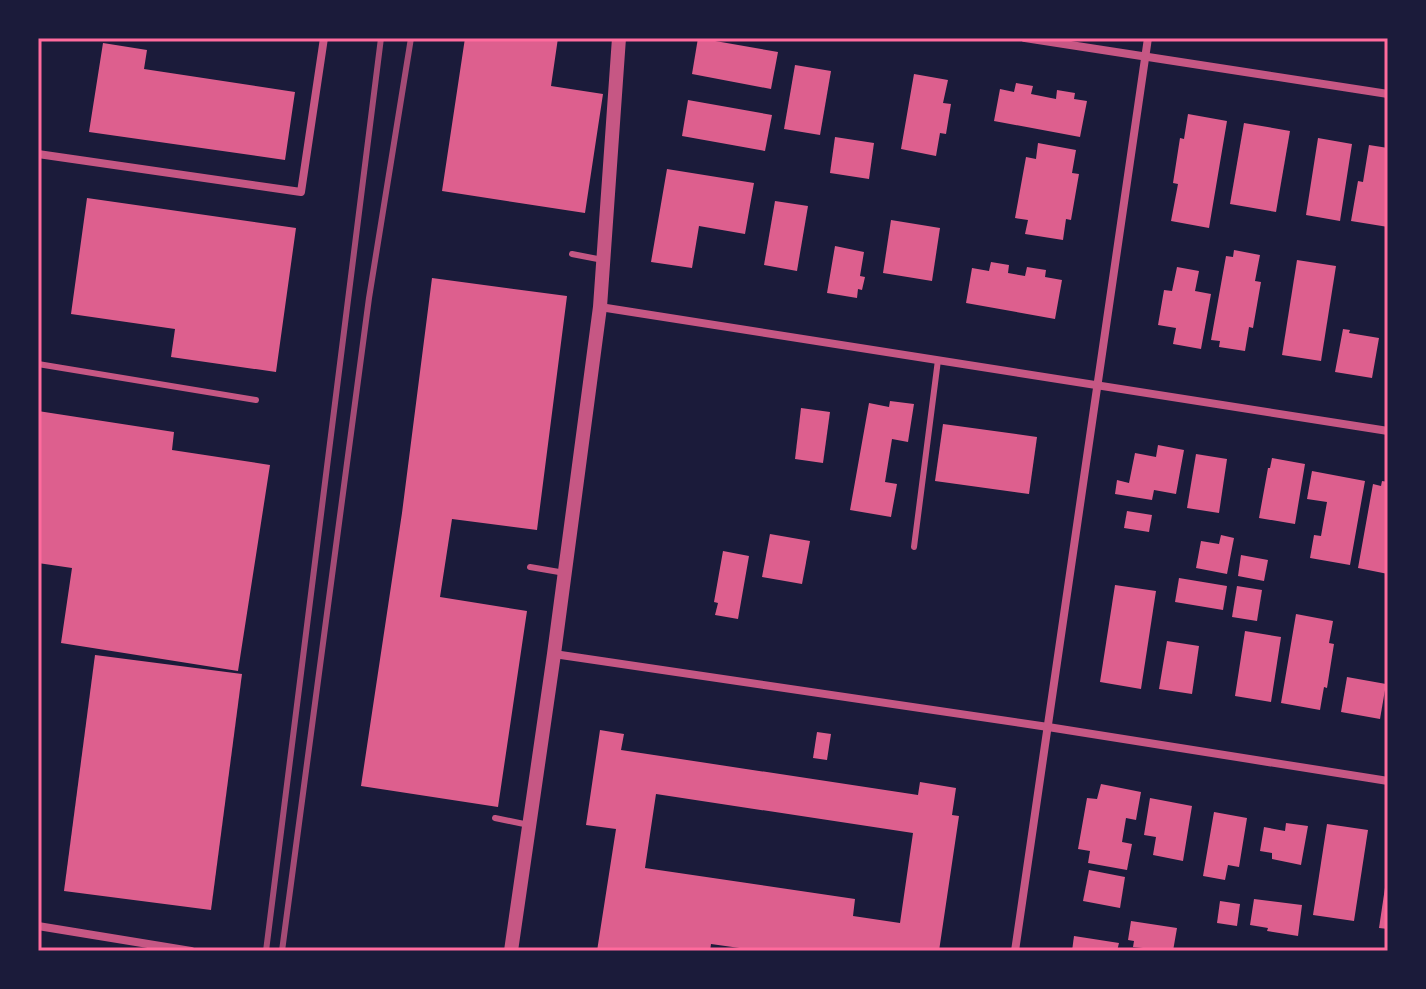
<svg xmlns="http://www.w3.org/2000/svg" width="1426" height="989" viewBox="0 0 1426 989" font-family="Spectral,serif">
  <style>
    .building { fill: #dd5f8e; fill-rule: evenodd }
    .lines { fill: none; stroke-linecap: round; stroke-linejoin: round }
    .service { stroke: #c65784; stroke-width: 6 }
    .minor { stroke: #c65784; stroke-width: 8 }
    .tertiary { stroke: #c65784; stroke-width: 14 }
    .rail { stroke: #a44b75; stroke-width: 6 }
    .neatline { fill: none; stroke: #ff6b9d; stroke-width: 3 }
  </style>
  <rect width="100%" height="100%" fill="#1b1b3a"/>
  <g class="building">
    <path d="M465,38H558L551,86L603,94L585,213L442,191Z"/>
    <path d="M698,38L778,52L771,89L692,74Z"/>
    <path d="M103,43L147,50L144,69L295,92L285,160L89,132Z"/>
    <path d="M795,65L831,71L820,135L784,129Z"/>
    <path d="M914,74L948,80L943,103L951,104L946,134L940,133L936,156L901,149Z"/>
    <path d="M1016,83L1033,86L1031,94L1056,99L1057,90L1075,93L1074,99L1087,101L1080,137L994,121L1000,89L1014,92Z"/>
    <path d="M688,100L772,115L765,151L682,136Z"/>
    <path d="M1188,114L1227,121L1209,228L1171,221L1178,184L1173,183L1180,138L1184,139Z"/>
    <path d="M1244,123L1290,131L1276,212L1230,204Z"/>
    <path d="M835,137L874,143L869,179L830,173Z"/>
    <path d="M1318,138L1352,144L1340,221L1306,215Z"/>
    <path d="M1038,143L1076,150L1072,173L1079,174L1071,220L1066,219L1063,240L1025,234L1028,220L1015,218L1026,157L1036,159Z"/>
    <path d="M1369,145L1388,148V227L1351,221L1358,181L1363,182Z"/>
    <path d="M667,169L754,183L745,234L699,226L692,268L651,262Z"/>
    <path d="M87,198L296,228L276,372L171,357L175,329L71,314Z"/>
    <path d="M775,201L808,206L797,271L764,265Z"/>
    <path d="M891,220L940,228L932,281L883,273Z"/>
    <path d="M835,246L864,252L860,276L865,277L862,290L858,289L857,298L827,293Z"/>
    <path d="M1234,250L1260,255L1255,281L1261,282L1253,328L1249,327L1245,351L1219,347L1220,341L1211,340L1226,256L1233,257Z"/>
    <path d="M1297,260L1336,266L1321,361L1282,355Z"/>
    <path d="M991,262L1009,265L1008,273L1025,276L1027,267L1046,270L1045,277L1062,280L1055,319L966,303L972,268L989,271Z"/>
    <path d="M1177,267L1199,271L1195,291L1211,294L1201,349L1173,344L1176,328L1158,325L1164,290L1172,291Z"/>
    <path d="M432,278L567,296L537,530L452,519L440,597L527,611L498,807L361,786L402,513Z"/>
    <path d="M1343,329L1350,330L1349,333L1379,338L1372,378L1335,372Z"/>
    <path d="M890,401L914,404L908,442L892,439L885,482L897,484L891,517L850,510L869,403L889,407Z"/>
    <path d="M801,408L830,412L823,463L795,459Z"/>
    <path d="M38,411L174,432L172,450L270,465L238,671L61,643L72,568L38,563Z"/>
    <path d="M943,424L1037,437L1029,494L935,481Z"/>
    <path d="M1158,445L1184,450L1176,494L1154,490L1152,500L1115,494L1117,480L1129,483L1135,453L1156,457Z"/>
    <path d="M1196,454L1227,459L1219,513L1187,508Z"/>
    <path d="M1272,458L1305,464L1295,524L1259,518L1268,468H1270Z"/>
    <path d="M1312,471L1365,481L1350,565L1310,558L1314,535L1321,536L1327,502L1307,499Z"/>
    <path d="M1382,481L1388,482V574L1358,568L1373,484L1381,486Z"/>
    <path d="M1127,511L1152,515L1149,532L1124,528Z"/>
    <path d="M770,534L810,541L802,584L762,577Z"/>
    <path d="M1221,535L1234,538L1227,574L1196,568L1201,541L1219,544Z"/>
    <path d="M723,551L749,556L738,619L715,615L718,603L714,602Z"/>
    <path d="M1241,555L1268,560L1264,581L1238,576Z"/>
    <path d="M1179,578L1227,586L1223,610L1175,602Z"/>
    <path d="M1115,585L1156,591L1141,689L1100,682Z"/>
    <path d="M1237,586L1262,590L1257,621L1232,617Z"/>
    <path d="M1296,614L1333,621L1329,643L1334,644L1327,688L1324,687L1320,710L1281,703Z"/>
    <path d="M1245,631L1281,637L1271,702L1235,696Z"/>
    <path d="M1167,641L1199,646L1192,694L1159,689Z"/>
    <path d="M95,655L242,674L211,910L64,891Z"/>
    <path d="M1347,677L1386,684L1380,719L1341,712Z"/>
    <path d="M600,730L624,734L621,750L918,795L920,782L956,788L952,815L959,816L939,951H761L711,944L710,951H597L616,829L586,825ZM656,794L913,833L900,923L853,916L855,899L645,868Z"/>
    <path d="M817,732L831,734L827,760L813,758Z"/>
    <path d="M1101,784L1141,792L1136,820L1126,818L1122,842L1132,844L1127,870L1088,863L1090,851L1078,849L1087,798L1097,799Z"/>
    <path d="M1150,798L1192,806L1183,861L1153,855L1156,837L1144,835Z"/>
    <path d="M1214,812L1247,818L1239,867L1228,865L1225,880L1203,876Z"/>
    <path d="M1286,823L1308,826L1301,865L1272,859V853L1260,851L1264,827L1285,831Z"/>
    <path d="M1327,824L1368,830L1354,921L1313,915Z"/>
    <path d="M1089,870L1125,877L1120,908L1083,901Z"/>
    <path d="M1386,881H1388V929L1379,928Z"/>
    <path d="M1254,899L1302,905L1298,936L1267,931L1268,928L1250,925Z"/>
    <path d="M1220,901L1240,904L1237,926L1217,923Z"/>
    <path d="M1131,921L1177,928L1173,951L1133,947L1134,941L1128,940Z"/>
    <path d="M1074,936L1119,943L1117,951H1072Z"/>
  </g>
  <g class="lines">
    <g class="service">
      <path d="M572,254L603,260"/>
      <path d="M38,364L256,400"/>
      <path d="M914,547L938,360"/>
      <path d="M530,567L565,573"/>
      <path d="M495,818L529,825"/>
    </g>
    <g class="minor">
      <path d="M1025,38L1388,94"/>
      <path d="M38,154L301,192L324,38"/>
      <path d="M600,307L1388,431"/>
      <path d="M554,654L1048,727L1388,781"/>
      <path d="M38,926L191,951"/>
      <path d="M1015,951L1148,38"/>
    </g>
    <path class="tertiary" d="M511,951L554,654L600,307L619,38"/>
    <g class="rail">
      <path d="M266,951L381,38"/>
      <path d="M282,951L369,298L411,38"/>
    </g>
  </g>
  <rect width="1426" height="989" fill="none" stroke="#1b1b3a" stroke-width="80"/>
  <rect x="40" y="40" width="1346" height="909" class="neatline"/>
</svg>
